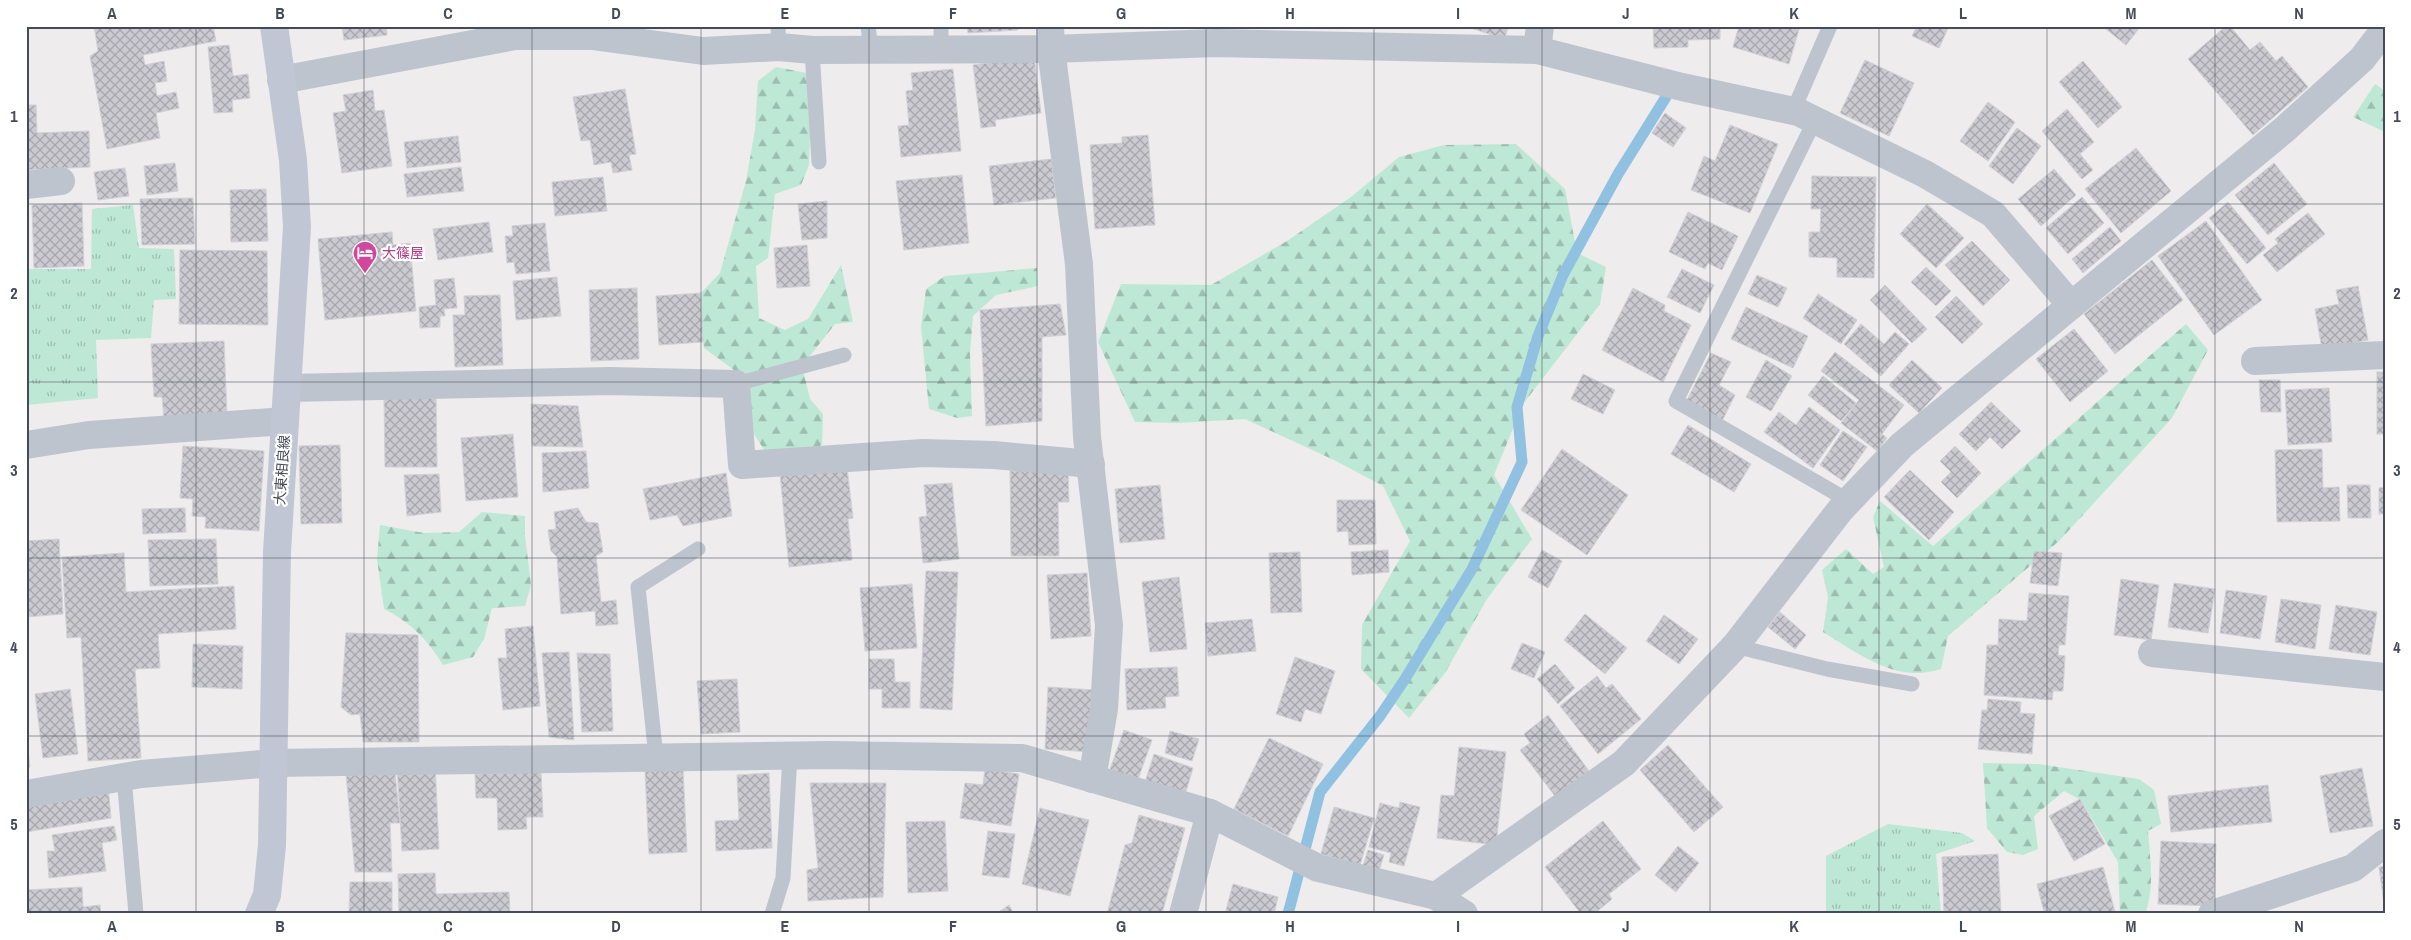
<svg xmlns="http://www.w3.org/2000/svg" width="2411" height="940" viewBox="0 0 2411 940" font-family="'Archivo Narrow','Noto Sans JP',sans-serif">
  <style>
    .grass { fill: url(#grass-tufts) }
    .forest { fill: url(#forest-firs) }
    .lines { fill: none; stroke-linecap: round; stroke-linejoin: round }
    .stream { stroke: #90c1e0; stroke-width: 11 }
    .building { fill: url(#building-cross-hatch); stroke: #d0d1d7 }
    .service { stroke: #bec4cd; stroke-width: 15 }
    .minor { stroke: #bec4cd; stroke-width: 28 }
    .secondary { stroke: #c0c6d3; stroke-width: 28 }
    .grid { fill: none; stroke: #464c57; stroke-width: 1; stroke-opacity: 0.55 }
    .labels { text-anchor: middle; stroke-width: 4.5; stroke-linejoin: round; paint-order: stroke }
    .hotel-label { font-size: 14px; fill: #b23c85; stroke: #fff; text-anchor: start }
    .street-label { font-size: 14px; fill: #464c57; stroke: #fff }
    .neatline { fill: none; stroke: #464c57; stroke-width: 2 }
    .grid-label { font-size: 16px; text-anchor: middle; font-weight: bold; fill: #464c57 }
  </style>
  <defs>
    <pattern id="grass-tufts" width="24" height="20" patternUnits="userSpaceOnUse" patternTransform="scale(1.25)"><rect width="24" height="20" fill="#bee8d6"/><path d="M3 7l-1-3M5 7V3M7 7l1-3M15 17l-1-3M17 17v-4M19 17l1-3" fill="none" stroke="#9cbeb0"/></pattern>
    <pattern id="forest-firs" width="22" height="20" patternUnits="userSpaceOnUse" patternTransform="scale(1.25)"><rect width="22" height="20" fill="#bee8d6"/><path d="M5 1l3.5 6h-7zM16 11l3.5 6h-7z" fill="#9cbeb0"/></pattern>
    <pattern id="building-cross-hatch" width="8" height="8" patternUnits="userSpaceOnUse" patternTransform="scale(1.25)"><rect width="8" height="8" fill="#cacad0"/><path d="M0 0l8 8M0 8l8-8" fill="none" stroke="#a6a6ac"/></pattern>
  </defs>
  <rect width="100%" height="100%" fill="#eeecec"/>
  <g class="grass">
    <path d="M133,205L139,248L174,249L176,299L154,300L151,338L96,340L98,398L26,405V269H91L92,209Z"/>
    <path d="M1888,824L1962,833L1975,841L1936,854L1941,914H1826V856Z"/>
  </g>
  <g class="forest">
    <path d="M776,67L812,74L809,165L801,185L775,194L768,258L756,266L759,318L785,330L808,319L841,265L853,322L835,324L802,366L810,399L823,414L822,444L805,460L765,451L744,419L746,379L704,348L697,297L720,273L746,181L755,130L758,81Z"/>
    <path d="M2375,84L2385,91V132L2353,117Z"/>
    <path d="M1516,144L1565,189L1577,253L1606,267L1600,304L1523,404L1494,475L1532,539L1487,599L1445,673L1409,718L1361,669L1362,625L1410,541L1383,486L1334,460L1245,419L1178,423L1135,422L1098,342L1121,284L1211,285L1287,241L1351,197L1399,157L1444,145Z"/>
    <path d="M1037,268L1038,286L996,295L973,316L970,353L972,416L957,418L929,409L921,327L926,289L945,276Z"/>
    <path d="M2186,324L2208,350L2172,418L2059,541L1948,636L1941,669C1934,671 1926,673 1918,673C1884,674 1851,649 1823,632L1828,597L1822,570L1846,549L1873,574L1884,567L1873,517L1880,501L1933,546Z"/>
    <path d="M482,512L525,516V535L531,585L525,606L492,608L484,639L473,657L443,665C428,640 410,622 384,609L377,559L380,525L424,533L459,532Z"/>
    <path d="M1983,763L2038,764L2139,779L2154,790L2161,824L2148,831C2150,859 2155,887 2145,914H2120L2118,862L2081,800L2064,791L2034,816L2038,849L2023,855L2007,852L1987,828Z"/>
  </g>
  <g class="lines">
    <path class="stream" d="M1288,914L1320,792L1380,716L1405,679L1472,569L1522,462L1517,407L1538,336L1563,275L1618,174L1666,97"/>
  </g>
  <g class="building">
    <path d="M94,26H213L216,41L143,55L145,65L164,61L167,81L155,83L157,96L176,92L179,108L156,113L160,138L107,149L90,56L98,51Z"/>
    <path d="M342,26H386L387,35L344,40Z"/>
    <path d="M967,26H1018V30L968,33Z"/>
    <rect x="1062" y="26" width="33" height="2"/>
    <path d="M1465,26H1509L1504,39Z"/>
    <path d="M1653,26H1720V39L1688,40V47L1654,48Z"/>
    <path d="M1739,26H1800L1789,64L1733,47Z"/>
    <path d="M1917,26H1949L1939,48L1912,36Z"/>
    <path d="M2102,26H2141L2126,45Z"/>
    <path d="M2226,26H2230L2250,50L2260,42L2276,61L2282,56L2308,87L2253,135L2188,59Z"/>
    <path d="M229,45L233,76L248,74L250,98L232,100L233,112L214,113L208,47Z"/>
    <path d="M1034,57L1041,113L995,120L996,126L981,128L973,65Z"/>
    <path d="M1865,60L1914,83L1889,136L1840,113Z"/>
    <path d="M2083,61L2122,107L2098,128L2059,82Z"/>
    <path d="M953,69L961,151L901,157L898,126L909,125L906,91L913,90L911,73Z"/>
    <path d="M625,89L636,154L629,155L632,170L613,173L611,162L594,165L590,140L581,141L573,97Z"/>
    <path d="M373,90L375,111L384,110L392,166L342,173L333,113L346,111L343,95Z"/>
    <path d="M1988,102L2015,122L1988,161L1960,141Z"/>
    <path d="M26,105H36L37,133L89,131L90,167L26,170Z"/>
    <path d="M2067,109L2094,142L2080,154L2093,170L2082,179L2042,131Z"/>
    <path d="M1665,113L1686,128L1673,147L1652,133Z"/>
    <path d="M1730,125L1778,144L1750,213L1691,190L1704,156L1715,161Z"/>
    <path d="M2017,128L2041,146L2013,184L1989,166Z"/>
    <path d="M1148,135L1155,225L1095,229L1090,145L1122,143V137Z"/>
    <path d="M458,136L461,162L407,168L404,142Z"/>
    <path d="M2136,148L2171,191L2121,233L2085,189Z"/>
    <path d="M1051,159L1056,198L994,205L989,166Z"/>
    <path d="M175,163L178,191L147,195L144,166Z"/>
    <path d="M2274,163L2307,204L2268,235L2235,195Z"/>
    <path d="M461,167L464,191L407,197L404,174Z"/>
    <path d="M125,168L129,196L98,200L94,172Z"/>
    <path d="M2054,169L2076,195L2041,226L2018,199Z"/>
    <path d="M962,175L969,243L904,250L896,181Z"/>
    <path d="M1812,176L1876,177L1874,278L1837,277V258L1809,257V232H1820L1821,209H1811Z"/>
    <path d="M603,177L607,211L555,216L552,182Z"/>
    <path d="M266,189L268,241L231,242L230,190Z"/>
    <path d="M2082,197L2104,223L2068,254L2046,228Z"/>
    <path d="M193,198L195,244L142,245L140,199Z"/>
    <path d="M827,201V238L802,240L798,204Z"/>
    <path d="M2228,202L2266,248L2247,264L2209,218Z"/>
    <path d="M82,203L84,266L34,268L32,205Z"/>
    <path d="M1927,204L1964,238L1936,268L1900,234Z"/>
    <path d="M1688,212L1738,236L1722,270L1708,263L1705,269L1669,252Z"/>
    <path d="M2308,213L2325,234L2277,272L2263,255L2278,243L2275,239Z"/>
    <path d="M2206,221L2262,300L2214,335L2158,256Z"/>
    <path d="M489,222L493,252L438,260L433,229Z"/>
    <path d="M545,223L550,271L516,274L514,262L507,263L505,236H513L512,226Z"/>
    <path d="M2110,227L2121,241L2083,273L2072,259Z"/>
    <path d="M392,232L393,245L410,243L416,311L325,320L318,239Z"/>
    <path d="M1972,241L2010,280L1983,306L1945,265Z"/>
    <path d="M807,245L810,286L777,288L774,248Z"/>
    <path d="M180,250L267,251L268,325L179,324Z"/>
    <path d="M2152,260L2183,300L2115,354L2084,314Z"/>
    <path d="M1926,267L1951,291L1936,306L1911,282Z"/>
    <path d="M1682,269L1714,285L1700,313L1667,297Z"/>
    <path d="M1757,275L1787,288L1778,307L1748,294Z"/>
    <path d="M557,277L561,316L516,320L513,281Z"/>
    <path d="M454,278L457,308L444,309L445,316H440V327L420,328L419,307L436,305L434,280Z"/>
    <path d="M1885,285L1927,329L1912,343L1870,300Z"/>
    <path d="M2358,286L2368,340L2322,349L2315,309L2339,304L2336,290Z"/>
    <path d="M637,288L639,359L591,361L589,290Z"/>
    <path d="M1633,288L1665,305L1664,311L1691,325L1663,382L1602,350Z"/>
    <path d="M701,293L703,342L659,345L656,296Z"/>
    <path d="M1818,294L1857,320L1841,344L1803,318Z"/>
    <path d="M500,295L503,365L455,367L453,315H465L464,296Z"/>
    <path d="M1956,296L1983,324L1962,344L1935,317Z"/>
    <path d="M1060,304L1066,335L1042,337V421L986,426L980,310Z"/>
    <path d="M1746,307L1808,336L1793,368L1731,339Z"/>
    <path d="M1861,324L1884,344L1895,332L1909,344L1881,376L1844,344Z"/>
    <path d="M2074,329L2108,371L2070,402L2036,359Z"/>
    <path d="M224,341L227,416L164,418L162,397H154L151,344Z"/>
    <path d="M1835,352L1904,405L1882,434L1887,438L1877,451L1841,423L1859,400L1821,371Z"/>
    <path d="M1711,353L1731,362L1719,385L1735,395L1722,421L1686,402Z"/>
    <path d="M1766,360L1792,376L1771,411L1746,397Z"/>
    <path d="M1912,360L1942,388L1919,413L1889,385Z"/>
    <rect x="2377" y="372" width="8" height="62"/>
    <path d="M1583,374L1615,390L1603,414L1571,399Z"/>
    <path d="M1823,376L1856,403L1841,421L1808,395Z"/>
    <path d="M2259,380H2280L2281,412H2261Z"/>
    <path d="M2329,388L2332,442L2288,445L2285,390Z"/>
    <path d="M384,398H436L437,467H385Z"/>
    <path d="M1991,402L2021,431L2002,449L1990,437L1976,451L1959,434Z"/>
    <path d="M531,404L578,406L583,447L532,446Z"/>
    <path d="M1809,407L1840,430L1813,468L1764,432L1779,412L1796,425Z"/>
    <path d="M1688,425L1751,464L1734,492L1671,454Z"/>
    <path d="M1843,431L1867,447L1843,481L1820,465Z"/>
    <path d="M513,434L518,497L466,501L461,438Z"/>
    <path d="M340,445L342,523L301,524L299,446Z"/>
    <path d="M183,446L264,451L259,531L205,528L206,517L192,516L193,499L180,498Z"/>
    <path d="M1955,446L1981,473L1957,498L1941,482L1951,472L1940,461Z"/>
    <path d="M1562,449L1628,495L1587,555L1521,510Z"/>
    <path d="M2322,449L2323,488L2339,487L2340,521L2277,522L2275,450Z"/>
    <path d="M586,451L589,488L543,492L542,453Z"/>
    <path d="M847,467L853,518L848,519L852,560L789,567L780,474Z"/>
    <path d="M1910,470L1954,512L1929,540L1884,497Z"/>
    <path d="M1010,471H1068L1069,502H1058L1059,556H1011Z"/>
    <path d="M726,473L732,516L683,526L677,515L650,520L643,489Z"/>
    <path d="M439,474L441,512L407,516L404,475Z"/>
    <path d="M952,483L959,559L923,563L919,517L927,516L924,485Z"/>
    <path d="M1160,485L1165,539L1120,543L1115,489Z"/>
    <path d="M2347,485H2370L2371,518H2348Z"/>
    <path d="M2385,487V514H2379V488Z"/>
    <path d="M1337,500H1375L1376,544L1349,545L1348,531L1337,532Z"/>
    <path d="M185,508L186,532L143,534L142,509Z"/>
    <path d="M578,508L586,522L598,523L603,552L596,556L601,602L616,600L618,624L596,626L595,611L561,614L557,557L551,551L548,530L556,529L554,512Z"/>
    <path d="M59,539L63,614L26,617V541Z"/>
    <path d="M216,539L218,584L150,586L148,540Z"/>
    <path d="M1388,550L1389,572L1352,575L1351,552Z"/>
    <path d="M1542,550L1562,561L1548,588L1528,577Z"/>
    <path d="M2034,551L2062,553L2058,586L2030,583Z"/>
    <path d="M1300,552L1302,612L1271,613L1269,553Z"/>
    <path d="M124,553L126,592L234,586L236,629L158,634L160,668L135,669L141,758L88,761L81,637L67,638L62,557Z"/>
    <path d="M926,571L958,572L952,710L920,708Z"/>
    <path d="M1087,573L1091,636L1051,639L1047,575Z"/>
    <path d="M1179,577L1187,649L1150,652L1142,582Z"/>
    <path d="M2121,579L2159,585L2151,640L2114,635Z"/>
    <path d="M2174,583L2215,589L2208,633L2168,627Z"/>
    <path d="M912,584L917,648L865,651L860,588Z"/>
    <path d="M2226,590L2267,596L2260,639L2220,633Z"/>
    <path d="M2029,593L2069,596L2065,645H2059L2058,655L2065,656L2063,691H2053L2052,700L1984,695L1987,645H1998L1999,619L2027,621Z"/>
    <path d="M2281,599L2321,605L2315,649L2275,642Z"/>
    <path d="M2336,605L2377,612L2370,655L2329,649Z"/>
    <path d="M1780,612L1806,635L1795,649L1768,627Z"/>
    <path d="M1585,614L1627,648L1605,674L1564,640Z"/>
    <path d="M1664,615L1698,639L1679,664L1646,641Z"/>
    <path d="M1252,619L1256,651L1208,656L1205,623Z"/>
    <path d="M533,626L540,706L503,710L498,658H507L505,629Z"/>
    <path d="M346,633L418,635L419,742H363L360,714L351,715L341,707Z"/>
    <path d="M1522,643L1545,652L1534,678L1511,669Z"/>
    <path d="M193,644L243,646L242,689L192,687Z"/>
    <path d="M569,652L574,740L549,737L542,653Z"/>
    <path d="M577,653L610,654L613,731L582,732Z"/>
    <path d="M1295,657L1335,671L1321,714L1305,709L1301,722L1276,714Z"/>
    <path d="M869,659H894L895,682H910V708H882V689H869Z"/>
    <path d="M1555,664L1575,688L1558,704L1537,679Z"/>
    <path d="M1177,667L1179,696L1165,697L1166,708L1127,710L1125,669Z"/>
    <path d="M1597,676L1606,688L1612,684L1641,719L1598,754L1560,706Z"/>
    <path d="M737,679L740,732L701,734L697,681Z"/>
    <path d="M1048,687L1094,690L1091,752L1045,749Z"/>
    <path d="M70,689L78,754L43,758L35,694Z"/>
    <path d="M1988,699L2021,702L2020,713L2035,714L2032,754L1978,749L1982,710H1987Z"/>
    <path d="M1548,715L1589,771L1555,796L1520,750L1530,743L1524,734Z"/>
    <path d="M1124,730L1152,740L1137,782L1109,772Z"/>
    <path d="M1170,731L1199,739L1192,761L1165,753Z"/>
    <path d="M26,736L30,767L26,768Z"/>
    <path d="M1269,738L1323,764L1288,836L1234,809Z"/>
    <path d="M1668,745L1723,807L1694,832L1640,770Z"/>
    <path d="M1459,747L1506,752L1496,845L1437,838L1441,795L1454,796Z"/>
    <path d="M1154,754L1193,768L1185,795L1145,782Z"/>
    <path d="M435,763L439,849L402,851L397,765Z"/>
    <path d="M2362,768L2373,826L2330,833L2320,776Z"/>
    <path d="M683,769L687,852L649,854L645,771Z"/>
    <path d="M985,769L1019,774L1011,826L960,818L965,783L983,785Z"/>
    <path d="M541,772L543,817H526L527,829L498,830L497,798H476L475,774Z"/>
    <path d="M395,773L400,823H390L392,872H355L346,774Z"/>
    <path d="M769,773L772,848L716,851L715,821L739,820L737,775Z"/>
    <path d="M810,783H886L883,897L808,901L807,870L818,868Z"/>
    <path d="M108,785L111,818L26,832V795Z"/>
    <path d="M2268,785L2272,822L2171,832L2168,796Z"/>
    <path d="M2080,799L2105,844L2074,861L2049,816Z"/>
    <path d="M1400,802L1420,807L1404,866L1389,862L1391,853L1369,847L1380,803L1399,808Z"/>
    <path d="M1334,807L1374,818L1360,865L1321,854Z"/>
    <path d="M1040,808L1089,820L1070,896L1022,884Z"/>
    <path d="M1139,815L1185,828L1162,914L1141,912V914H1107L1125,845L1132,843Z"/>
    <path d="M945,821L948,891L908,893L906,822Z"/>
    <path d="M1603,821L1641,869L1609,894L1612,899L1594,914H1581L1545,867Z"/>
    <path d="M114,826L117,840L102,843L106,871L49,878L47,851H55L52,835Z"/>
    <path d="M988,831L1015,834L1009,878L982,875Z"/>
    <path d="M2161,841L2216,844L2214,906L2158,904Z"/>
    <path d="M1678,846L1699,863L1676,892L1655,875Z"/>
    <path d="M1368,850L1384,855L1378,874L1362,869Z"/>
    <path d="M1998,854L2001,914H1944L1942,857Z"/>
    <path d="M2385,866V912L2379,867Z"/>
    <path d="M2103,867L2115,912L2039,914L2044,912L2037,884Z"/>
    <path d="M435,873L436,894L509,892L510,914H399L398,874Z"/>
    <path d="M350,882H392V911L349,912Z"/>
    <path d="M1233,884L1278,897L1274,914H1225Z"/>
    <path d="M82,887L83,907L100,905L101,914H26V890Z"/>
    <path d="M1009,905L1014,914H996Z"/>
  </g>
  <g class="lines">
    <g class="service">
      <path d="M778,26L779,47"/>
      <path d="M868,26L871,50"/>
      <path d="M941,26V50"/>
      <path d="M812,50L819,162"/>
      <path d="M1793,111L1830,26"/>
      <path d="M1815,120L1676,401L1849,501"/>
      <path d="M736,384L844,355"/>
      <path d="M1735,646L1827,669L1912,684"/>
      <path d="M656,757L638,587L698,549"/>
      <path d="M124,777L136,914"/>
      <path d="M772,914L783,878L790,755"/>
    </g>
    <g class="minor">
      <path d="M1050,26L1051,49L1079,264L1087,437L1109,625L1104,709L1092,779"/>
      <path d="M1537,50L1682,87L1798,112L1925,174L1993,214L2071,305"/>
      <path d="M281,80L515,36H592L703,51L779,47L812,50L1051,49L1216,43L1537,50L1540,26"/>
      <path d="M26,185L61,181"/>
      <path d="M2255,361L2385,355"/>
      <path d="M288,388L610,381L736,384L742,465L923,453L994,455L1091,464"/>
      <path d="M26,445L89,435L285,421"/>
      <path d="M2152,653L2385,677"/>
      <path d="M26,794L141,774L274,763L830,755L1022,758L1210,813L1318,868L1436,896L1464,914"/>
      <path d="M1436,896L1624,763L1735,646L1841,509L1902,445L2285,129L2362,59L2385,29"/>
      <path d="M1183,914L1210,813"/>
      <path d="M2212,914L2353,868L2385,843"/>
    </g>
    <path class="secondary" d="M259,914L267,895L272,845L277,552L297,227L293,160L274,26"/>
  </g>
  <path class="grid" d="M196,26V914M364,26V914M532,26V914M701,26V914M869,26V914M1037,26V914M1206,26V914M1374,26V914M1542,26V914M1710,26V914M1879,26V914M2047,26V914M2215,26V914M26,204H2385M26,382H2385M26,558H2385M26,736H2385"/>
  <defs>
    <symbol id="hotel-pin" viewBox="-11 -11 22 30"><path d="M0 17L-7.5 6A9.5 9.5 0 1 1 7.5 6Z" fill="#d1479c" stroke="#fff"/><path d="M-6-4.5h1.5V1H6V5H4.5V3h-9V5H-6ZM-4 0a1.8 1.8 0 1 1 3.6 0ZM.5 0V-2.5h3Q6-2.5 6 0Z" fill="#fff"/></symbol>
  </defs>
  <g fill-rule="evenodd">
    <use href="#hotel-pin" x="351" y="239" width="28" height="38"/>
  </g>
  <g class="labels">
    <g class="hotel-label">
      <text x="382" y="258">大篠屋</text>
    </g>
    <g class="street-label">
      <text transform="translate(282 470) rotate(-86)" y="5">大東相良線</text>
    </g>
  </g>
  <rect width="2411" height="940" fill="none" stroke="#ffffff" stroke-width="55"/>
  <rect x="28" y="28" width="2356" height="884" class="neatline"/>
  <g class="grid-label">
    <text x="112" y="19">A</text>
    <text x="280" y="19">B</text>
    <text x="448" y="19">C</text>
    <text x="616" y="19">D</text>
    <text x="785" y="19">E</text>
    <text x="953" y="19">F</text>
    <text x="1121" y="19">G</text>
    <text x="1290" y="19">H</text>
    <text x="1458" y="19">I</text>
    <text x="1626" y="19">J</text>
    <text x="1794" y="19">K</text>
    <text x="1963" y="19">L</text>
    <text x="2131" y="19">M</text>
    <text x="2299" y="19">N</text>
    <text x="14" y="122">1</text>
    <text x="2397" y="122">1</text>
    <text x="14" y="299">2</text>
    <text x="2397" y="299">2</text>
    <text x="14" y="476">3</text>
    <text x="2397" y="476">3</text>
    <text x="14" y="653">4</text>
    <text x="2397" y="653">4</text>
    <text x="14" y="830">5</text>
    <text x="2397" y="830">5</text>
    <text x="112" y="932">A</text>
    <text x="280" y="932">B</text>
    <text x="448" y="932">C</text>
    <text x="616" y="932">D</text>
    <text x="785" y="932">E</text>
    <text x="953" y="932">F</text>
    <text x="1121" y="932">G</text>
    <text x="1290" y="932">H</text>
    <text x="1458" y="932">I</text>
    <text x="1626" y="932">J</text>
    <text x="1794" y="932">K</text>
    <text x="1963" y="932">L</text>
    <text x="2131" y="932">M</text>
    <text x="2299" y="932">N</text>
  </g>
</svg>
